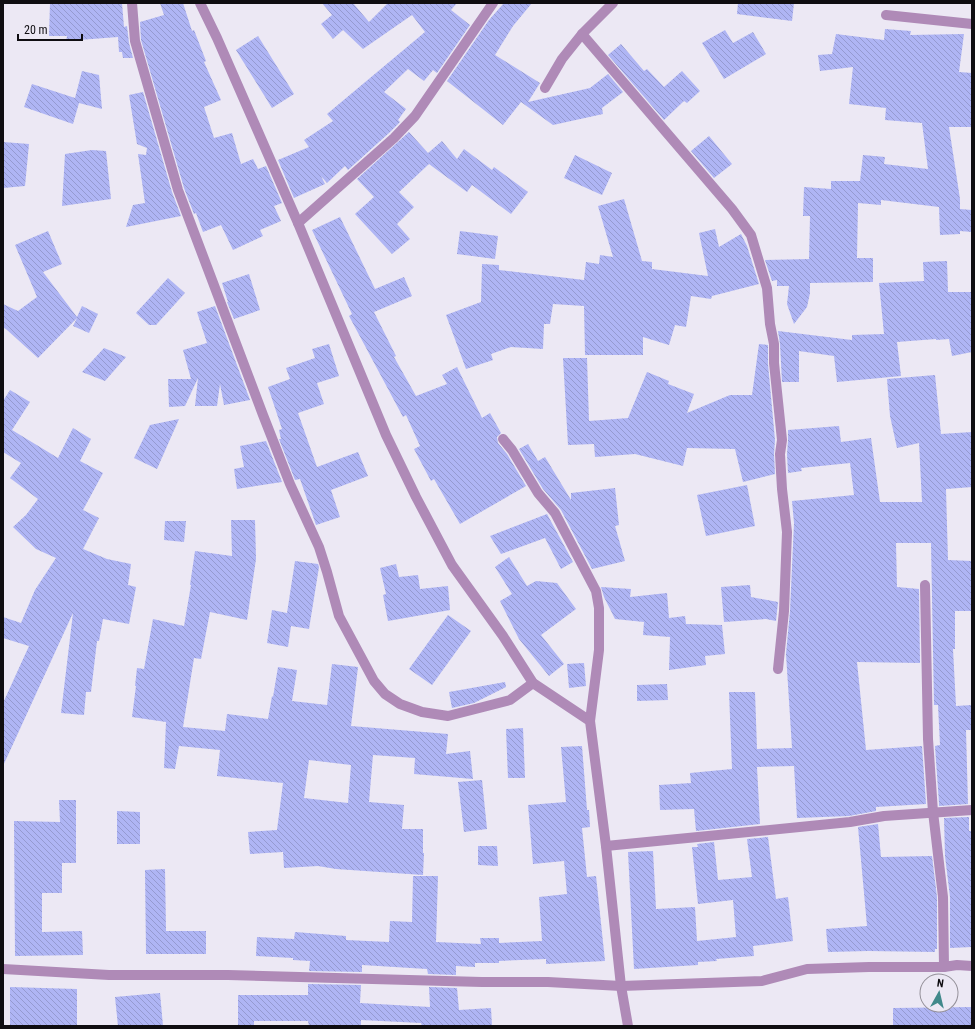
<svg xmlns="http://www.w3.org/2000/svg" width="975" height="1029" viewBox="0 0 975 1029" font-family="'Roboto Condensed',sans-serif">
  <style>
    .building { fill: url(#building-back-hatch); fill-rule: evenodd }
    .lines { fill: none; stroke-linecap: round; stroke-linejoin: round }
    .street { stroke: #af8ab7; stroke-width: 10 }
  </style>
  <defs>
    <pattern id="building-back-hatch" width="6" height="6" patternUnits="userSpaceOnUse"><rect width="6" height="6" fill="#afb5f4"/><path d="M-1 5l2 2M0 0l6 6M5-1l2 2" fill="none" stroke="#959ad0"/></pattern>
  </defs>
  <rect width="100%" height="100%" fill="#ece8f4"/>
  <g class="building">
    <path d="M50,3H122L124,27L127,26L129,43L133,58H123L122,52H119L118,37L66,41L67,36H49Z"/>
    <path d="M160,3H183L192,31L194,30L206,61L204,62L221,100L204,107L214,138L232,133L241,164L253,159L258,169L266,166L282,203L274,206L281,221L260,230L263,236L233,250L221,225L203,232L196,213L194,214L184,188L141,40L140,22L164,15Z"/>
    <path d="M322,3H353L369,22L388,3H457L451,10L470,25L437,73L433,70L424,81L408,69L384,92L406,109L398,120L400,122L389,133L348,170L345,166L327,183L321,176L325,184L294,198L278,160L309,147L304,140L333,121L327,114L425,32L412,15L363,49L343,30L333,39L321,24L332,15Z"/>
    <path d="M504,3H532L513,26L495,55L540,83L528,102L590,88L608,74L623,92L602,108L603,114L553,125L521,102L503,125L447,81L489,20Z"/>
    <path d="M738,3H794L792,21L737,14Z"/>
    <path d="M885,29L911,31L910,35L964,34L959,72L972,73V127H949L960,199V209L972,210V232L960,231V234L940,235L939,207L881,200V205L858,203L857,258H873V282L810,283V293L807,307L794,324L787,304L789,286H777V280L772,281L765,260L809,259L810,216H803L804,187L831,189V181H860L863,155L885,157L884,164L928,169L922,123L885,120L886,108L849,104L853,67L820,71L818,55L832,54L836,34L884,40Z"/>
    <path d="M725,30L733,43L753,32L766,54L724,79L702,43Z"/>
    <path d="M258,36L294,94L272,108L236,50Z"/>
    <path d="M621,44L644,71L647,69L664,87L682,71L700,91L687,103L684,101L664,120L608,55Z"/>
    <path d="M82,71L99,75L102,109L79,103L73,124L24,107L32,84L75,98Z"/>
    <path d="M143,92L172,192L181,216L126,227L133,205L145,203L138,154L146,155L147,148L137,144L129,95Z"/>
    <path d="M409,132L428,153L442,141L457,159L464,149L492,170L494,167L528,192L511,214L472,185L467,192L429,164L399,192L414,207L397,224L410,239L392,254L355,214L374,197L357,179Z"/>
    <path d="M709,136L732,164L714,178L691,151Z"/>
    <path d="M3,142L29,144L25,186L3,188Z"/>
    <path d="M92,150L106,151L111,199L62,206L65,154Z"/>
    <path d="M575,155L612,173L602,195L564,178Z"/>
    <path d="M624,199L642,261L652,262V269L708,276L699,233L715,229L719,247L741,234L747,246L759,284L712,296L711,299L691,296L686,327L675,325L669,345L643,337V355H585L584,306L553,304L550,324H544L543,349L511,347L491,354L493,360L466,369L446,315L481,302L482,264L499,265V270L584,280L586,262L599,264L600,255L613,257L598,206Z"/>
    <path d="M340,217L375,289L404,277L412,296L374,312L396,356L394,357L416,396L447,384L442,375L457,367L482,418L490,413L501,433L497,437L498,443L507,454L526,486L460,524L434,479L431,481L414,449L420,446L406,415L403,417L349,316L352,314L312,230Z"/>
    <path d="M48,231L62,264L43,272L77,317L82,306L98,314L89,333L73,326L77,318L38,358L7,330L3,327V304L18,311L37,297L15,245Z"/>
    <path d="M460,231L498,236L495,259L457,254Z"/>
    <path d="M947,261L948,292H972V352L952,356L949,339L936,340V339L897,342L901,376L837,382L834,356L799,351V382H782L780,344L778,331L852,340V335L884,334L879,283L924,281L923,262Z"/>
    <path d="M249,274L260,310L234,319L227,302H228L222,283Z"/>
    <path d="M168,278L185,293L156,325H149L136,313Z"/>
    <path d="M215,306L250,400L224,405L220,384L217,406H195L198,378L185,406L169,407L168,379H191L183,350L207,343L197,312Z"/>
    <path d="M329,344L339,376L317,383L324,404L298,413L317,467L358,452L368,476L331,490L340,517L316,525L300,479L295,480L279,439H281L279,430L282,429L268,387L290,379L286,368L315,358L312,349Z"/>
    <path d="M759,344L768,345V364L775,440L774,454L775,474L743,482L735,449L687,448L683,466L635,454L595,457L594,444L568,445L563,358H587L589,421L628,418L647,372L669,381L668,384L694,394L687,413L730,395H752Z"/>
    <path d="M104,348L126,357L105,381L82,372Z"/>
    <path d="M935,375L941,434L972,432V487L946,489L948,560L972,561V611H955V649H953L956,706L972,705V730H966L968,804L939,806V803L935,746L940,745L938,705H934L931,543H896L897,587L919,589L920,663L857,662L866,750L922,746L926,804L876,807V811L849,816L797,818L794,766L757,767L760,824L696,831L694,809L660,810L659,785L691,783L690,773L732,769L729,692H755L757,749L792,748L786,654L790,611L794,523L792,501L854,495L850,463L801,468L802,471L788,473L787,454L788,441V430L839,426L841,442L871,438L880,502H922L919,443L897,448L890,416L887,379Z"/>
    <path d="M10,390L30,402L12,430L58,458L73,428L91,439L80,461L103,473L83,510L99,518L83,549L107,559L131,564L128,585L136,587L129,624L103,619L99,641H97L91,692H86L84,715L61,713L73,613L3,766V703L29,646L3,638V617L21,623L35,590L56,558L36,549L13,527L26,515L38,499L10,478L21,463L3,452V401Z"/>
    <path d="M179,419L157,469L134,458L150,425Z"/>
    <path d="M266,441L282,482L237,489L234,469L244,467L240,446Z"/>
    <path d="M528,444L538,461L545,457L571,500V493L615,488L619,525L615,526L625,561L592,569L561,510L543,489L519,449Z"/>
    <path d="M747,485L755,526L706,536L697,495Z"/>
    <path d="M547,514L573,562L561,569L545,538L501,554L490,536Z"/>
    <path d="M231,520H255L256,559L247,620L210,612L201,659L194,658L183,727L225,731L227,714L268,719L272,696L273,697L278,667L297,670L292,701L327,705L332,664L358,667L351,726L448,734L446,754L470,751L473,779L414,774L415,758L373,755L369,802L404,805L402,829H423V853H424L423,875L336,869L318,866L284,868L283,852L250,854L248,832L277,830L283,783L217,776L220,750L179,746L175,769L164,768L166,722L132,717L136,686H135L137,668L144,669L153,619L184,626L191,585H190L195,551L232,556ZM309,760L351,765L348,803L304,798Z"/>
    <path d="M165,521H186L184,542L164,540Z"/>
    <path d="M509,557L527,586L536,581L557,583L576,609L541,635L564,664L549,676L519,639L500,601L512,594L495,567Z"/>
    <path d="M295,561L318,564L319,567L309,629L291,626L288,647L267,643L272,610L287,613Z"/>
    <path d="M396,564L399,577L418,575L420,589L448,586L450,610L388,621L383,595L386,594L380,568Z"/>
    <path d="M750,585L751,597L778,602L776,621L766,619L724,622L721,587Z"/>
    <path d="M601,587L631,589L630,597L667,593L669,618L685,616L686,624L722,625L725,654L705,656L706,665L669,670L670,637L643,635L644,622L615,619L604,597Z"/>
    <path d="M448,615L471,631L432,685L409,669Z"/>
    <path d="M584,663L586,686L569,688L567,664Z"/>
    <path d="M505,682L506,687L474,703L452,708L449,692Z"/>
    <path d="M667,684L668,700L637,701V685Z"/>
    <path d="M523,728L525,778H508L506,729Z"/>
    <path d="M582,746L587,810H589L590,827L582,828L587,877L596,876L605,961L546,964V959L499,961V963H475V967L456,966V975L428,974L427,969L362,965V972L309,971L310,961L293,960V958L256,956L257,937L294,939L295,932L346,936V940L389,942L390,921L412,922L413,876H438L436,942L481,944L480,938H499V943L542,941L539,897L567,894L564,861L533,864L528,805L566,802L561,747Z"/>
    <path d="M482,780L487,829L464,832L458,782Z"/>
    <path d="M59,800H76V863H62V893H42V932L82,931L83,955L15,956L14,821L60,822Z"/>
    <path d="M117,811L140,812V844H117Z"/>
    <path d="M969,817V831H972V947L950,948V897L945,856L944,818Z"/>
    <path d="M878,824L881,857L932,856L937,897V949H935V952L868,951L828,952L826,929L867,926L858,827Z"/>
    <path d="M768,837L776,899L788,897L793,941L753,946L754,956L716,959L717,961L698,962V965L634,969L628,852L653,851L656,909L695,907L697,941L736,937L733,900L698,904L692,847H698L697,844L714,842L718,880L752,877L747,839Z"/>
    <path d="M478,846H497L498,866L478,865Z"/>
    <path d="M165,869L166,931H206V954H146L145,870Z"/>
    <path d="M308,984L361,985L360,1003L430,1007L429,987L457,988L459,1010L491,1008L492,1026H422L421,1023L361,1020V1026H309L308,1021H254V1026H238V995H308Z"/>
    <path d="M10,987L77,989V1026H10Z"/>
    <path d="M160,993L163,1026H118L115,997Z"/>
    <path d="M972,1007V1026H893V1008Z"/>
  </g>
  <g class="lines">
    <g class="street">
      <path d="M132,3L135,41L178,190L263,415L290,484L319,547L327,572L339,616L374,681L385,694L400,704L422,712L448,716L510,700L533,683"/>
      <path d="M200,3L217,38L298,223L386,435L416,497L452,565L503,636L533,683L590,721L606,846L621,986L628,1026"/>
      <path d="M886,15L972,24"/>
      <path d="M582,34L732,209L751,235L767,288L770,324L774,344V363L782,440L780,454L782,489L787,532L784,611L778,669"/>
      <path d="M545,88L562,59L582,34L613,3"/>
      <path d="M298,223L394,138L415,116L493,3"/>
      <path d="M503,439L512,450L538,493L555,513L596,591L599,608V650L590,721"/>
      <path d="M925,585L928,739L933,812L943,897L944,967"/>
      <path d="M606,846L850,822L884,816L972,810"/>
      <path d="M3,969L109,975H228L482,982H548L621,986L762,981L807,969L869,967H944L957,965L972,966"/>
    </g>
  </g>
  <rect width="975" height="1029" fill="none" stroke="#0f0d11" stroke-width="8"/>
  <g transform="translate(939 993) rotate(8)"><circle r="19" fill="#ece8f4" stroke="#949099"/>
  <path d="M0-3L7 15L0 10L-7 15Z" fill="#41898b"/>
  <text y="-6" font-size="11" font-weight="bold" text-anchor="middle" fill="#0f0d11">N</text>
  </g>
  <path d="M18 34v6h64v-6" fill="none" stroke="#0f0d11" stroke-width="2"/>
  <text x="24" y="34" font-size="12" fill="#0f0d11" stroke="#ece8f4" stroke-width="3" paint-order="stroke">20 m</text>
</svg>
